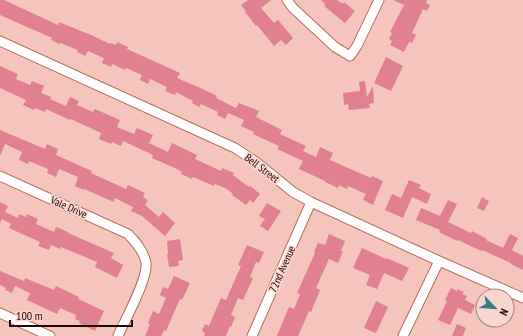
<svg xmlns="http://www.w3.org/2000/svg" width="523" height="336" viewBox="0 0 523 336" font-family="'PT Sans Narrow',sans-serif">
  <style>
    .building { fill: #e08091 }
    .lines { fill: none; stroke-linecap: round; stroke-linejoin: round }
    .minor-casing { stroke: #b76e63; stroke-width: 11 }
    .minor { stroke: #fff; stroke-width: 9 }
    .labels { text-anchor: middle; stroke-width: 3.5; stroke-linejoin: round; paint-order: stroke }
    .street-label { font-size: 11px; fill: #210704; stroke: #f7d6d0 }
  </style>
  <rect width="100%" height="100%" fill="#f5c4bc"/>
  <g class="building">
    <path d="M0,0H4L58,25L59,22L86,33H87L110,44L111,43L116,45L117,42L128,47L127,49L180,73L177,78L205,90L217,96L216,98L236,108L239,103L259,111L256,117L282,130L280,134L306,146L303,151L316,157L320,147L333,153L330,160L371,178L372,176L383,181L373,205L363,200L366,194L348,186L347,189L339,185L338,188L325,182V181L299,169L303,161L277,149L279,146L253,134L254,132L241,126L244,120L228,113L225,119L217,115L218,112L201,104L199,107L192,103L193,101L176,92L175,95L165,91L167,87L150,79L148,84L140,80L142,75L126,68L125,70L112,64L111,67L102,63L104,58L88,51L85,56L77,52L78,50L60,43L59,44L51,40L52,38L0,15Z"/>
    <path d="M248,0H271L261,8L274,23L278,20L293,38L286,45L281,40L274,46L257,25L256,26L245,12L246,11L241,5Z"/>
    <path d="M321,0H337L343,4L344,2L355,11L345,23L324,6L326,5Z"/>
    <path d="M393,0H427L426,3L430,5L427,11L423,9L412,33L416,35L412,43L409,42L404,52L390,45L392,41L389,39L392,33L390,32L404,5Z"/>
    <path d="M386,57L403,66L391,91L374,83Z"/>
    <path d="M0,66L18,74L16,79L30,85L32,81L44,86L41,93L51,97L50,99L66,106L70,97L79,101L77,105L93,112L95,109L120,120L117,127L134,134L137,128L153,135L149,143L168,152L172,143L197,155L195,159L221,171L222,168L234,173L233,175L249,187L250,186L260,194L253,203L250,200L246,205L232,195L233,194L227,189L215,184L214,186L193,177L192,179L181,174L182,172L177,169L152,158L153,155L123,141L121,146L112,142L111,144L99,139L101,133L71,119L70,120L46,109L45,112L35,108L34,110L23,105L26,100L0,88Z"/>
    <path d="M365,81L367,97L373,86L374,103L369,104L370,108L349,110L348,104L344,105L343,93L360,91L359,82Z"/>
    <path d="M0,130L45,149L47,144L58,149L56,155L92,171L91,173L126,189L128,185L145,193L143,197L148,200L145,205L159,217L163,212L175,223L165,236L142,216L131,211L133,207L115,198L114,202L84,189V190L75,186L78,177L59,169L56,177L47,173L48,169L29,161L28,164L19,160L22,152L5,144L0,156Z"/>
    <path d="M409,180L421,185L419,188L431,194L427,204L412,197L403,218L385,210L392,194L401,198Z"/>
    <path d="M482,197L489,201L484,211L477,208Z"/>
    <path d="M448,200L457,204L448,222L471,233L472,231L487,239L486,240L503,248L510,234L518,238L512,250L523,256V270L511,264V263L482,250L481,251L458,240L457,241L439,232L440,230L416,220L421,208L440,216Z"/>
    <path d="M0,202L8,206L5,212L18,218L19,214L26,217L27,214L38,219L36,224L54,232L56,227L68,232V233L114,253L111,258L123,265L117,278L95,267L97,262L61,247L60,249L51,245L49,250L38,246L40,242L9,228L11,224L2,219L0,223Z"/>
    <path d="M267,203L281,211L268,231L260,226L265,219L259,216Z"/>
    <path d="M329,234L345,241L341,251H343L338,263L329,259L316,288L320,290L311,312L309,311L298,336H277L289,307L294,309L300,294L297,293L315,253L314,252L318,243L325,245Z"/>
    <path d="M180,239L183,260L178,261L179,266L169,267L167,254H168L167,241Z"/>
    <path d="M247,245L264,252L259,263L256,262L250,277L253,278L243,300L238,298L231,315L235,317L231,327L230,326L226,336H204L205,333L202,331L205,324L209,326L221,298L226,300L241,266L238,265Z"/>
    <path d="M362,248L386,259L387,258L409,268L402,281L384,273L377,289L366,285L370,275L353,268Z"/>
    <path d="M0,271L24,281L25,278L54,290L56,286L79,297L78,299L104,311L95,331L79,323L80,321L75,319L76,315L60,308L57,314L27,300L30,293L15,286L12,293L5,290L6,288L0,285Z"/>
    <path d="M174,276L190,283L182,300L180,299L166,331L164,330L161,336H145L150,324L148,323L153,311L159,314L166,298L160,295L163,287L168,289Z"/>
    <path d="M451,288L457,291L458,289L464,292L462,294L467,296L465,300L475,305L471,314L458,308L450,325L438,320L447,301L445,300Z"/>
    <path d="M376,301L388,307L376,333L364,328Z"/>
    <path d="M457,324L466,328L463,336H452Z"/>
  </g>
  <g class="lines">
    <defs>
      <g id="minor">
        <path d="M287,0L293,8L335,47L350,56L357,46L379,0"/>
        <path d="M0,41L235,148L256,162L293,192L311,202L439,261L523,298"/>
        <path d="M0,176L128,234C135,241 144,252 146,263C148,279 125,320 118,336"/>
        <path d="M0,313L50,336"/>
        <path d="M252,336L311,202"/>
        <path d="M403,336L439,261"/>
      </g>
    </defs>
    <use href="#minor" class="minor-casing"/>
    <use href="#minor" class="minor"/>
  </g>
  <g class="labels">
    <g class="street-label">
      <text transform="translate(262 168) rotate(37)" y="4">Bell Street</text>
      <text transform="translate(69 207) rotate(24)" y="4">Vale Drive</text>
      <text transform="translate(282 269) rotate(-66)" y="4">72nd Avenue</text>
    </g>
  </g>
  <g transform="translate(495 308) rotate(115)"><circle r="19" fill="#f7d6d0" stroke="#a1837e"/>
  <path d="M0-3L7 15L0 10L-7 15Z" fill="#377d88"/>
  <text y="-6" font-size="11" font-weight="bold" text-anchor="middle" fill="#210704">N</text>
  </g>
  <path d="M10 320v6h122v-6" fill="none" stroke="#210704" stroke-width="2"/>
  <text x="16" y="320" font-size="12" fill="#210704" stroke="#f7d6d0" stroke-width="3" paint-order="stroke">100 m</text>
</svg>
